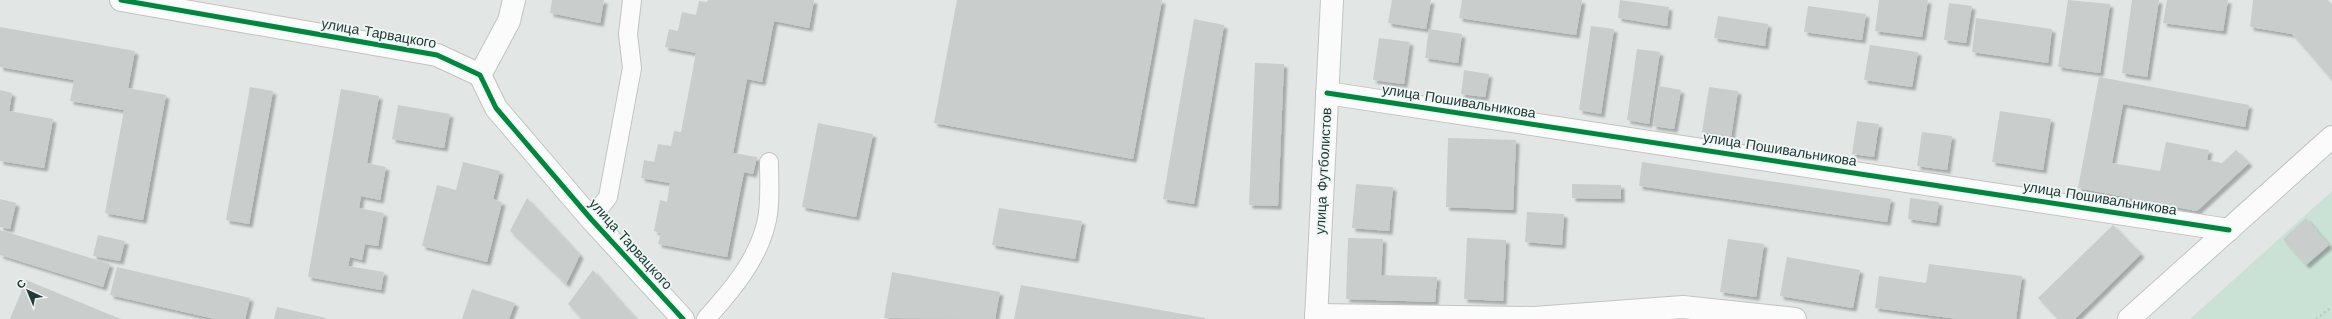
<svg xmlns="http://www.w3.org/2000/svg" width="2332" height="319" viewBox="0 0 2332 319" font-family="'Work Sans',sans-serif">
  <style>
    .green { fill: #cae1d6 }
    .building { fill: #c9cecd; filter: url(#shadow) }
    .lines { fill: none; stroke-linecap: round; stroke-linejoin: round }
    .service-casing { stroke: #bfc4c3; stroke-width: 20 }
    .minor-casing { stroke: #bfc4c3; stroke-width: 24 }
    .path { stroke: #bfc8c7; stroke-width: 2.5; stroke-dasharray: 2 3; stroke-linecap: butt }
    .service { stroke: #fbfbfb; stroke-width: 18 }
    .minor { stroke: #fbfbfb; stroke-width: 22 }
    .cycleway-casing { stroke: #eff7f4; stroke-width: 8 }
    .cycleway { stroke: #00873e; stroke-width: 5 }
    .labels { text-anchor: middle; stroke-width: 3.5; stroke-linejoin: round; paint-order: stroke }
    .street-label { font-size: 14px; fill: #203a38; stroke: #eff7f4 }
  </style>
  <defs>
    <filter id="shadow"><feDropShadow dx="3.5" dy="3.5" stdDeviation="1" flood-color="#0004"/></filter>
  </defs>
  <rect width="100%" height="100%" fill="#e2e7e6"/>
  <path class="green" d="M2332,191V319H2190Z"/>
  <g class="building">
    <path d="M552,0H604L600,23L550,13Z"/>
    <path d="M708,0H814L809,28L774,21L762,82L747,79L733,153L757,157L753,174L744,172L727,257L658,244L661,233L654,231L660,200L667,202L670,183L641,178L644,160L654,162L658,144L671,146L674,131L681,132L696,53L665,47L669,29L678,31L682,12L696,15L699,1L707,2Z"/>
    <path d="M957,0H1162L1133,159L934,123Z"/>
    <path d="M1392,0H1431L1426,29L1388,23Z"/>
    <path d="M1462,0H1582L1576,35L1459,18Z"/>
    <path d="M1620,0L1669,7L1667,26L1618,18Z"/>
    <path d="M1879,0H1928L1922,37L1875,31Z"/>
    <path d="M2068,0L2110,4L2100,73L2058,67Z"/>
    <path d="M2132,0H2159L2147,77L2122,73Z"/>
    <path d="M2167,0H2228L2223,31L2163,23Z"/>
    <path d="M2253,0H2328L2332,5V80L2292,34L2250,27Z"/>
    <path d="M1949,3L1972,6L1966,43L1944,40Z"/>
    <path d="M1808,6L1866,14L1862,40L1804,32Z"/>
    <path d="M1718,16L1768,24L1765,46L1714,38Z"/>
    <path d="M1976,18L2052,29L2048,63L1972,52Z"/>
    <path d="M1194,19L1224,25L1194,204L1163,199Z"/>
    <path d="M1591,26L1614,29L1601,114L1579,110Z"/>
    <path d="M0,27L135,51L128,88L166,95L143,220L105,213L124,110L70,101L74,80L0,67Z"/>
    <path d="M1429,29L1462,34L1458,63L1425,58Z"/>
    <path d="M1379,38L1410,42L1404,84L1373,80Z"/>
    <path d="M1870,45L1918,52L1912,87L1864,80Z"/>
    <path d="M1637,49L1660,52L1649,124L1627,120Z"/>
    <path d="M1255,63L1284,64L1278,206L1249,205Z"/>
    <path d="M1464,70L1489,74L1485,97L1461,94Z"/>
    <path d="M2099,77L2249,105L2245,127L2123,104L2112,163L2160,171L2166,142L2209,150L2207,160L2222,163L2236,150L2249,163L2197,211L2078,188Z"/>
    <path d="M1659,86L1681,90L1674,129L1653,126Z"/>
    <path d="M250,87L273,91L249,224L226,220Z"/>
    <path d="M1709,87L1738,91L1731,137L1702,132Z"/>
    <path d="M341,89L379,96L367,163L386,167L380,200L361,196L359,208L384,213L378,246L365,244L362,260L350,257L348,266L384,272L381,290L308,277Z"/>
    <path d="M0,90L12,93L9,111L53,119L44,168L0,161Z"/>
    <path d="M398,105L450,114L444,148L392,139Z"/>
    <path d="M2000,111L2051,119L2043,170L1992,162Z"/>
    <path d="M1857,121L1879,124L1874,157L1852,154Z"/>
    <path d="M818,123L873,134L856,217L802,207Z"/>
    <path d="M1922,132L1952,136L1947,170L1917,166Z"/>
    <path d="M1448,138L1516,140L1513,210L1446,207Z"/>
    <path d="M463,162L500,171L493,199L502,202L487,262L422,246L437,185L456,190Z"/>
    <path d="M1642,162L1891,199L1887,222L1639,186Z"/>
    <path d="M1356,184L1393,187L1389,231L1352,228Z"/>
    <path d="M1572,184L1621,185V199L1572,198Z"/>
    <path d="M527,198L580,255L566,284L510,231Z"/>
    <path d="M1910,198L1939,202L1936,223L1908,219Z"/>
    <path d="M0,199L16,203L10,229L0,227Z"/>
    <path d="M999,208L1082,221L1075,259L992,245Z"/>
    <path d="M1527,212L1564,214L1562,245L1525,242Z"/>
    <path d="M2306,218L2329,245L2306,265L2283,239Z"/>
    <path d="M2113,225L2141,254L2075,319H2058L2038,298Z"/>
    <path d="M0,230L110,264L103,287L0,255Z"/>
    <path d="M98,235L125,241L120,261L93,256Z"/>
    <path d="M1348,238L1383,239L1381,275L1437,277L1435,302L1346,299Z"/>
    <path d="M1467,238L1506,240L1503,301L1464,299Z"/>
    <path d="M1728,239L1764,244L1756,297L1720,292Z"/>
    <path d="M1787,257L1860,270L1853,308L1780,296Z"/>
    <path d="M1929,264L2022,276L2016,319H1958L1875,308L1879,276L1926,283Z"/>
    <path d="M117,267L250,298L245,319H215L110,295Z"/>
    <path d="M593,270L620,301L637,319H582L568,304Z"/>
    <path d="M892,272L1000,292L995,319L884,318Z"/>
    <path d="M26,280L101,311L121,319H10Z"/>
    <path d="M1021,285L1205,318V319H1014Z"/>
    <path d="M472,289L515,303L509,319H462Z"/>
    <path d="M277,307L326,318L325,319H274Z"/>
  </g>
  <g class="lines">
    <defs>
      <g id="service">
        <path d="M591,219L608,197L632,68L628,34L632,0"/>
        <path d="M706,319C731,291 757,261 766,224C771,205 769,182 769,162"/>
      </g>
      <g id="minor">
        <path d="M121,0L437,55L480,75L496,108L591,219L683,319"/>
        <path d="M480,75L509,21L514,0"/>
        <path d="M1327,93L2229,230"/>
        <path d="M1316,315L1534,318L1683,307L1795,319"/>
        <path d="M1316,319L1332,0"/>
        <path d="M2129,319L2332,137"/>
      </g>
    </defs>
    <use href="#service" class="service-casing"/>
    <use href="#minor" class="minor-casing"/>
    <path class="path" d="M2316,319L2332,307"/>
    <use href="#service" class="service"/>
    <use href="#minor" class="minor"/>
    <defs>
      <g id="cycleway">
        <path d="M121,0L437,55L480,75L496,108L591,219L683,319"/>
        <path d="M1327,93L2229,230"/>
      </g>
    </defs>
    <use href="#cycleway" class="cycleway-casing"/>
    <use href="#cycleway" class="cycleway"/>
  </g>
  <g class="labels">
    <g class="street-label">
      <text transform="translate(379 33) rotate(10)" y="5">улица Тарвацкого</text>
      <text transform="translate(1459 101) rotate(9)" y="5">улица Пошивальникова</text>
      <text transform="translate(1780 149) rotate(9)" y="5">улица Пошивальникова</text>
      <text transform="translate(1323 171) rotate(-87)" y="5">улица Футболистов</text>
      <text transform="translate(2100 198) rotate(9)" y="5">улица Пошивальникова</text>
      <text transform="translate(631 244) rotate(48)" y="5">улица Тарвацкого</text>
    </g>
  </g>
  <g transform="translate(28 291) rotate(316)" stroke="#eff7f4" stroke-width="3" paint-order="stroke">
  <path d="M0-3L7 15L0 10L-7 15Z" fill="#203a38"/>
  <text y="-6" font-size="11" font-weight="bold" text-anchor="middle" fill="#203a38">С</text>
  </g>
</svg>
